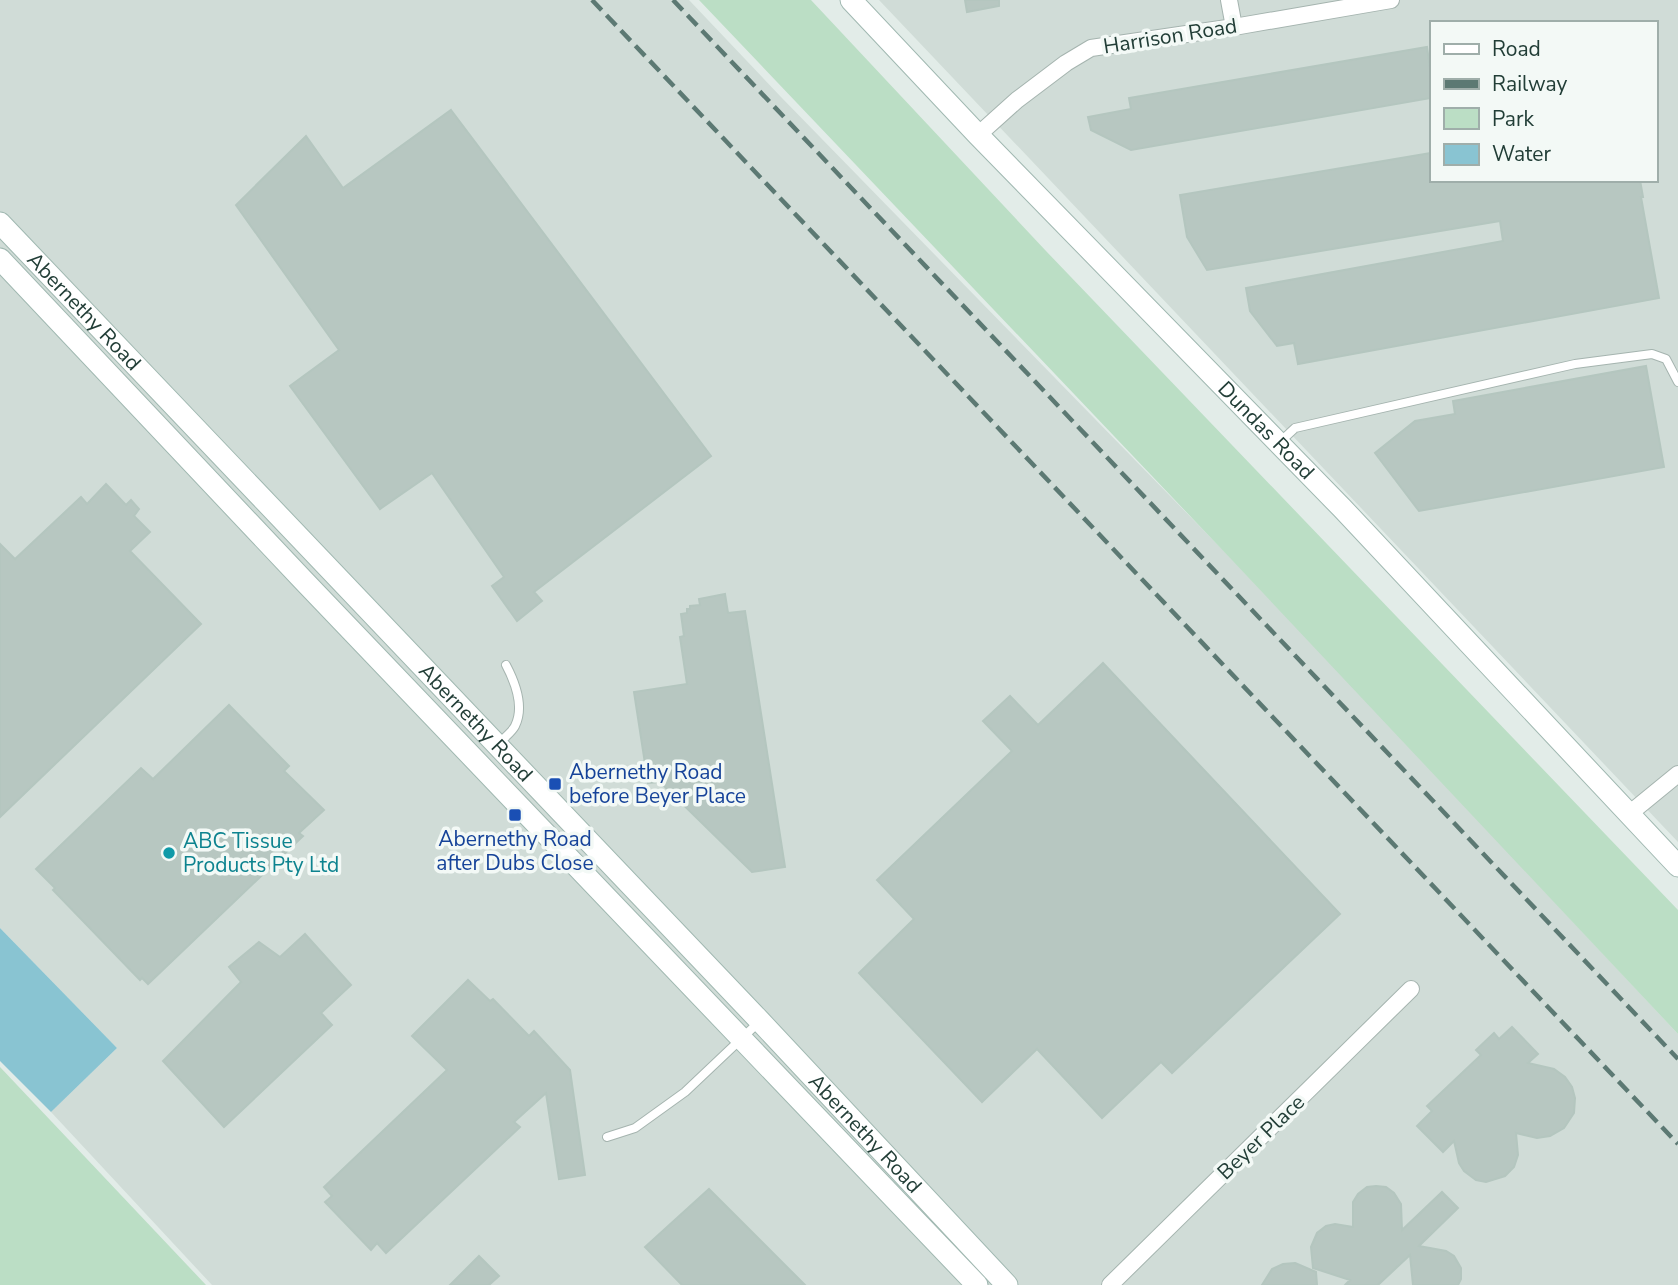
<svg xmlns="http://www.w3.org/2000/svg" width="1678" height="1285" viewBox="0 0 1678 1285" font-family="'Nunito Sans',sans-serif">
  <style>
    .built { fill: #d0dcd7; fill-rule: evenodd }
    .green { fill: #bbdec5 }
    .water { fill: #89c4d2 }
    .building { fill: #b7c7c1; stroke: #b4c6bf; stroke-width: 2 }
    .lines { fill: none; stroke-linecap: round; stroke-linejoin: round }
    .service-casing { stroke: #a5b4af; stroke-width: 10 }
    .minor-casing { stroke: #a5b4af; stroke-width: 18 }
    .secondary-casing { stroke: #a0b8b1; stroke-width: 23 }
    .service { stroke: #fff; stroke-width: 8 }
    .minor { stroke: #fff; stroke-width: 16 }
    .secondary { stroke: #fff; stroke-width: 21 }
    .rail { stroke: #5c7973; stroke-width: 4.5; stroke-dasharray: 14 7; stroke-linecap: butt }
    .transit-dot { fill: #1a4fb4; stroke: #f3f9f6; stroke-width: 2.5 }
    .culture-dot { fill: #0f9aa8; stroke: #f3f9f6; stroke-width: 2.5 }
    .labels { text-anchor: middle; stroke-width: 7; stroke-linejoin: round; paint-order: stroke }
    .street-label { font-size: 21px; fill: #223e37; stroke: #f3f9f6 }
    .transit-label { font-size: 21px; fill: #164399; stroke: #f3f9f6; text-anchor: start }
    .culture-label { font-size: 21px; fill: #0d838f; stroke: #f3f9f6; text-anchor: start }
  </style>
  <rect width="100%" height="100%" fill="#e2ece8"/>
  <g class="built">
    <path d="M0,0H689L781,97L1293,622L1678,1034V1285H212L51,1112L117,1048L0,928Z"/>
    <path d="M879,0H1678V842ZM1431,23H1655V180H1431Z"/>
  </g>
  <g class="green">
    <path d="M699,0H811L1046,251L1678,910V1034L1231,559Z"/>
    <path d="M0,1067L206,1285H0Z"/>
  </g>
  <path class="water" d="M0,928L117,1048L51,1112L0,1061Z"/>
  <g class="building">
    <path d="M965,0H999V6L967,12Z"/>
    <path d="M1427,47L1431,75V98L1131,150L1091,130L1088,117L1131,109L1129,98Z"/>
    <path d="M451,110L711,456L534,592L542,601L517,621L492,586L504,577L432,473L380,509L290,386L339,350L236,205L306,136L343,188Z"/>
    <path d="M1431,153V180H1640L1643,197H1641L1659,298L1298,364L1294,343L1277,346L1250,311L1246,288L1503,241L1500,221L1207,270L1187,237L1180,195Z"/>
    <path d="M1646,366L1664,467L1419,511L1375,453L1415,421L1455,414L1453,401Z"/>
    <path d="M106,484L126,505L131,500L139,509L134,516L150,532L130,551L201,624L0,817V544L15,559L81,497L87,504Z"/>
    <path d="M725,594L728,613L745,611L785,867L752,872L660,782L648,783L634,692L687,684L680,637L684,636L681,614L687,613V609H690V606L700,605L699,599Z"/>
    <path d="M1103,663L1340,914L1172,1073L1161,1062L1102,1118L1037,1049L982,1102L859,973L914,919L877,880L1012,751L983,721L1010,696L1038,725Z"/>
    <path d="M229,705L289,766L284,771L324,810L299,833L303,836L148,984L142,978L140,980L53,890L55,888L36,869L141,768L153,779Z"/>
    <path d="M305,934L351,985L321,1013L332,1025L224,1127L163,1061L241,982L229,967L259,942L280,957Z"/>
    <path d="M468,980L490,1001L493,999L529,1036L534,1031L570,1070L585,1175L559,1179L546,1093L514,1122L520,1127L386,1253L377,1243L371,1250L325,1202L332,1196L324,1187L447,1070L412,1036Z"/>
    <path d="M1512,1027L1538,1054L1528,1063L1554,1069L1565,1077L1572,1087L1575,1098L1574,1113L1564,1128L1550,1136L1537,1138L1516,1133L1518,1155L1514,1167L1505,1176L1486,1182L1476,1180L1464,1171L1459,1163L1454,1141L1443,1152L1417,1126L1432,1111L1427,1106L1481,1055L1476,1050L1494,1033L1499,1039Z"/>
    <path d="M1376,1186L1386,1187L1394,1193L1401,1204L1402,1230L1442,1192L1458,1208L1419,1246L1446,1251L1454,1256L1461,1268V1279L1458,1285H1413L1410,1255L1378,1285H1345L1350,1280L1313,1268L1311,1247L1317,1233L1326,1226L1335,1224L1353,1227V1202L1358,1194L1367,1187Z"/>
    <path d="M709,1189L805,1285H682L645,1247Z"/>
    <path d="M479,1256L499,1276L489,1285H450Z"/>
    <path d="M1295,1263L1316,1272L1317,1285H1262L1272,1269L1283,1264Z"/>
  </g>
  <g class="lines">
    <defs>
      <g id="service">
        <path d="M1280,442L1295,428L1575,364L1652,354L1666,359L1678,382"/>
        <path d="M499,743C504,738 512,732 515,726C525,706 515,682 506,665"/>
        <path d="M607,1137L635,1128L685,1092L759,1022"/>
      </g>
      <g id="minor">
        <path d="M1229,0L1234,27"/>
        <path d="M978,135L1017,100L1066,63L1091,48L1234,27L1391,0"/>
        <path d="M1629,814L1678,774"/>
        <path d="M1110,1285L1411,989"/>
      </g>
      <g id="secondary">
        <path id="s1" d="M851,0L978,135L1342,508L1678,866"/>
        <path id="s2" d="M0,223L760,1021L1007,1285"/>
        <path d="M0,259L303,580L977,1285"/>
      </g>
    </defs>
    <use href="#service" class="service-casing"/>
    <use href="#minor" class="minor-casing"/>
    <use href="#secondary" class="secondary-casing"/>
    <use href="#service" class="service"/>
    <use href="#minor" class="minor"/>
    <use href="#secondary" class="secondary"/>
    <g class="rail">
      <path d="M592,0L1678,1144"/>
      <path d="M673,0L1678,1059"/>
    </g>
  </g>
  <g class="transit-dot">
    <rect x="548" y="777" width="14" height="14" rx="3.5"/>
    <rect x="508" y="808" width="14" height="14" rx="3.5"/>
  </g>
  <circle class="culture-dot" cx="169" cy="853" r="7"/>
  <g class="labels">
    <g class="street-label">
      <text transform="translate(1170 36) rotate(-9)" y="7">Harrison Road</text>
      <text dy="7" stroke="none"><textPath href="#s2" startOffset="122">Abernethy Road</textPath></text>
      <text dy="7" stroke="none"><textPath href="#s1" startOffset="598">Dundas Road</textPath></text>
      <text dy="7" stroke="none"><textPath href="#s2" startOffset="690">Abernethy Road</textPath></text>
      <text dy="7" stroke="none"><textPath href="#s2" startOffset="1256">Abernethy Road</textPath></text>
      <text transform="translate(1261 1137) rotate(-44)" y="7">Beyer Place</text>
    </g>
    <g class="transit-label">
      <text x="569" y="779">Abernethy Road<tspan x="569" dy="24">before Beyer Place</tspan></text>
      <text x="515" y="846" text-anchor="middle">Abernethy Road<tspan x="515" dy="24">after Dubs Close</tspan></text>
    </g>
    <g class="culture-label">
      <text x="183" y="848">ABC Tissue<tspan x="183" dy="24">Products Pty Ltd</tspan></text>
    </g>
  </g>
  <rect x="1430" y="21" width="228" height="161" fill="#f3f9f6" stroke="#9faeaa" stroke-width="2"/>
  <rect x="1444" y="44" width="35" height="10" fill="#ffffff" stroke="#9faeaa" stroke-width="2"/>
  <text x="1492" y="56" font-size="21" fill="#223e37">Road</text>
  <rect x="1444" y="79" width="35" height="10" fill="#5c7973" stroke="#9faeaa" stroke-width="2"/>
  <text x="1492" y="91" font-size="21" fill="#223e37">Railway</text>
  <rect x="1444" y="108" width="35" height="21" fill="#bbdec5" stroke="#9faeaa" stroke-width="2"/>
  <text x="1492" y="126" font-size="21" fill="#223e37">Park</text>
  <rect x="1444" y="144" width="35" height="21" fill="#89c4d2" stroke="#9faeaa" stroke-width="2"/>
  <text x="1492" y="161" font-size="21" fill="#223e37">Water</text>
</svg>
